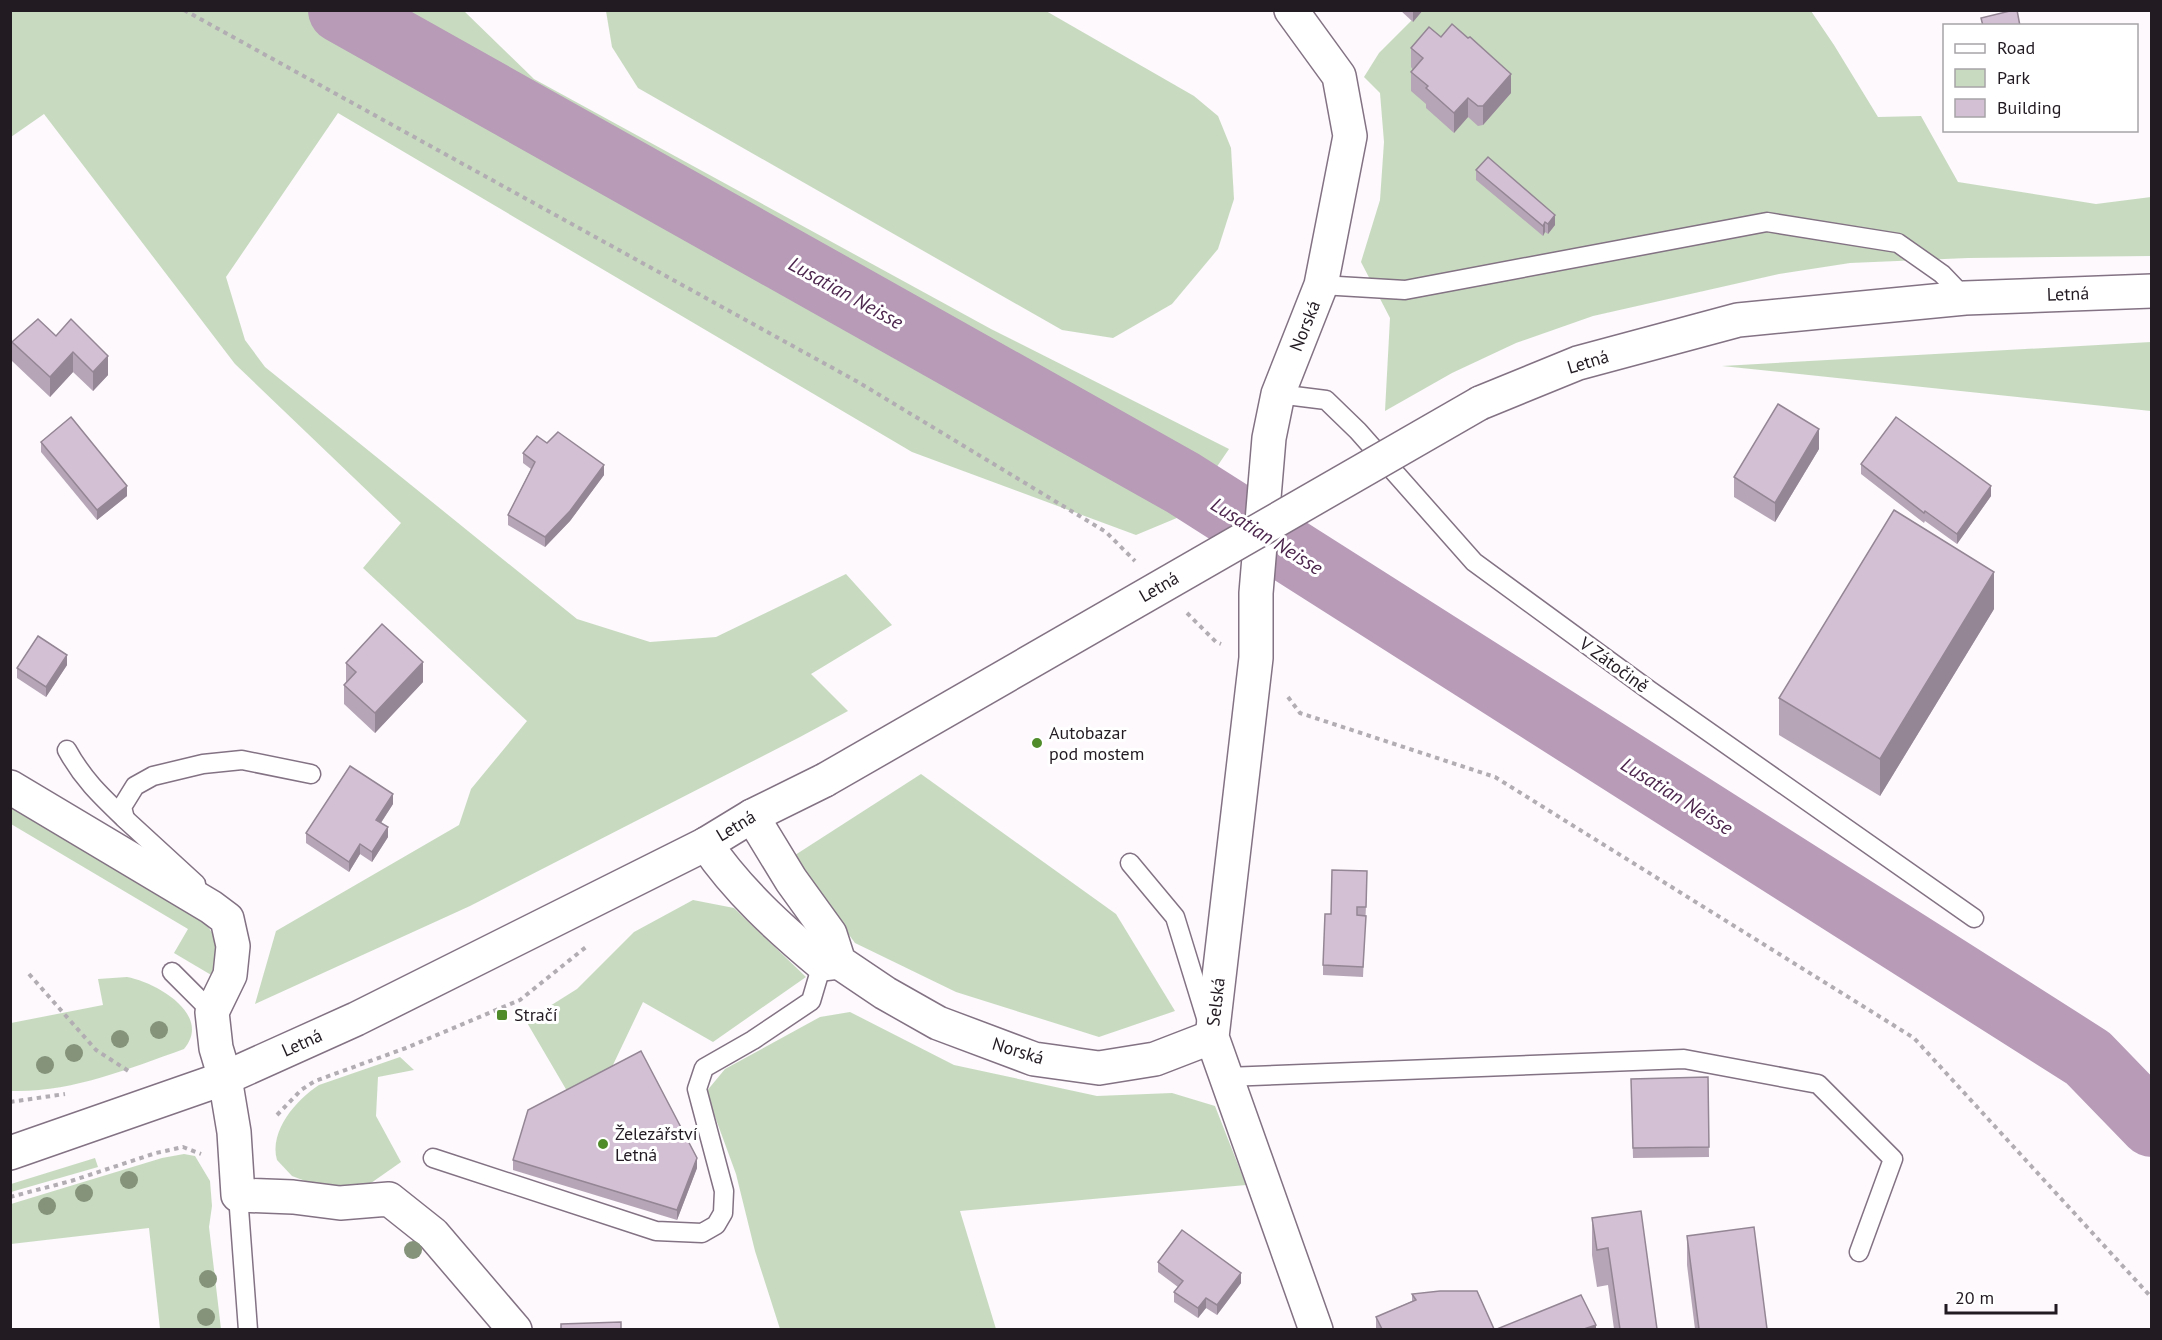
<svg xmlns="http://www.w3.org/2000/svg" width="2162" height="1340" viewBox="0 0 2162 1340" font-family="'PT Sans',sans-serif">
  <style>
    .green { fill: #c8dbc0 }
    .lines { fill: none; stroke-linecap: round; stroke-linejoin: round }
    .river { stroke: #b79bb7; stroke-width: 66 }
    .service-casing { stroke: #837283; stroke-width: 21 }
    .minor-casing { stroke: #837283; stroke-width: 36 }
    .tertiary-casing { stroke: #837283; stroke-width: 36 }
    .path { stroke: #b2adb2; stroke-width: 4; stroke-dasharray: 4.5 4.5; stroke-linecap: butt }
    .service { stroke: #fff; stroke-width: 18 }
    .minor { stroke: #fff; stroke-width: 33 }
    .tertiary { stroke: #fff; stroke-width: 33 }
    .tertiary-bridge-casing { stroke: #837283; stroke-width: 36; stroke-linecap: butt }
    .tertiary-bridge { stroke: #fff; stroke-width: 33 }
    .tree { fill: #85937b }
    .wall { fill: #b6a5b6 }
    .shaded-wall { fill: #948694 }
    .building { fill: #d4c0d4; stroke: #948694; stroke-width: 1.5 }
    .poi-dot { fill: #518c2b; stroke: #fff; stroke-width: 2 }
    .labels { text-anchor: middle; stroke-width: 6; stroke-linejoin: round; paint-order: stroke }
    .street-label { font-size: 18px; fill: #221b22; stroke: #fff }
    .poi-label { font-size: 18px; fill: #221b22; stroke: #fff; text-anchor: start }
    .water-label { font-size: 20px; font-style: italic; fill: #4d274e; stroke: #fff }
  </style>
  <rect width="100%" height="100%" fill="#fdf9fd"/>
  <g class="green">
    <path d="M11,10L464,11L534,79L991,329L1229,449L1184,515L1136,535L912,452L338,113L226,277L245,340L265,367L577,619L650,642L716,637L846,574L892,625L811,674L848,711L800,737L470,906L255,1004L276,931L459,825L471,789L527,721L363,568L401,523L235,364L44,114L11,137Z"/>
    <path d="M606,11H1046L1194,96L1218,116L1231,148L1234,199L1218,249L1172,304L1113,338L1062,330L638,88L612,47Z"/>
    <path d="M1421,11H1811L1834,45L1878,117L1921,116L1958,182L2096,204L2151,197V256L1968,258L1850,263L1779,274L1593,316L1516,343L1452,373L1385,411L1390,318L1361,262L1380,200L1384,142L1380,93L1364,77L1379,53Z"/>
    <path d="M2151,342V411L1722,366Z"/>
    <path d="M921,774L1116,914L1175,1011L1099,1037L956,992L855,943L792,857Z"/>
    <path d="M11,800L201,918L214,935L218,979L174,953L188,929L11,824Z"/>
    <path d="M693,900L734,908L806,977L713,1042L643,1002L612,1067L567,1091L526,1021L577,989L634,932Z"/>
    <path d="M127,977C156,982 213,1015 184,1049C128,1069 70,1093 11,1091V1023L103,1005L98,979Z"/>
    <path d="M850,1012L954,1065L1097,1096L1172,1093L1215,1106L1246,1185L960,1211L996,1329H780L755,1251L736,1174L706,1092L725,1069L820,1017Z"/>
    <path d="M400,1057L414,1070L378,1077L376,1116L401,1162L361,1190L308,1182L292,1176L277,1160C269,1131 296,1100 319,1085Z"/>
    <path d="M184,1154L195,1156L210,1181L212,1206L209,1227L221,1329H160L149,1228L11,1244V1204L162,1158Z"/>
    <path d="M95,1158L98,1167L11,1192V1184Z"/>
  </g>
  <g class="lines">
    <path class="river" d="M341,10L1183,483L2088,1058L2152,1124"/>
    <defs>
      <g id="service">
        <path d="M1321,285L1405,290L1767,222L1898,243L1942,274L1965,298"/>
        <path d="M1278,394L1326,400L1358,431L1474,562L1649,690L1974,918"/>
        <path d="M67,750C83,779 100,795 124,818C148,840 172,862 196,884"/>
        <path d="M125,819L122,807L135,786L153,776L203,764L242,760L311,774"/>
        <path d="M1130,863L1175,917L1207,1021"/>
        <path d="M172,972L212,1012"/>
        <path d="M1226,1077L1684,1059L1818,1084L1893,1159L1859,1252"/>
        <path d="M433,1158L656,1231L702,1233L716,1225L723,1213L724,1191L697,1089L704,1068L753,1040L811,1001L822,964"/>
        <path d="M238,1195L248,1330"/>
      </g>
      <g id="minor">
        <path d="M1291,10L1339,76L1350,136L1321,285L1278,394L1269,438L1256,593V658L1212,1037L1316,1330"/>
        <path d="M10,787L211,907L227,919L233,946L230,975L212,1012L216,1048L225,1078L234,1132L238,1195L293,1197L340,1203L389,1199L433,1234L515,1330"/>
        <path d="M752,816L791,880L830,934L839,962L885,993L938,1023L1034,1059L1099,1068L1155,1059L1212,1037"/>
        <path d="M706,844C737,890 780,929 822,964L839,962"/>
      </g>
      <g id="tertiary">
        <path d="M1480,403L1578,363L1738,320L1965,298L2152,291"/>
        <path d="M10,1153L225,1078L356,1019L706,844L752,816L825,780"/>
      </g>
    </defs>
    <use href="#service" class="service-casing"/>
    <use href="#minor" class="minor-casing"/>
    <use href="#tertiary" class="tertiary-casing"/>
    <g class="path">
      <path d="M184,10L858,382L1106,532L1135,561"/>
      <path d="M1187,613L1216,642L1221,644"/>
      <path d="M1288,697L1300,713L1495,777L1914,1038L2152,1298"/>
      <path d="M29,974L96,1050L130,1072"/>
      <path d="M10,1102L65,1094"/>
      <path d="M277,1115L301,1090L315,1081L406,1048L520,1000L586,947"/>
      <path d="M10,1197L71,1181L156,1153L183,1147L201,1154"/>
    </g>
    <use href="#service" class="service"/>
    <use href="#minor" class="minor"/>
    <use href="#tertiary" class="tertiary"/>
    <defs>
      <path id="tertiary-bridge" d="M825,780L1480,403"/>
    </defs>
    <use href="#tertiary-bridge" class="tertiary-bridge-casing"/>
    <use href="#tertiary-bridge" class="tertiary-bridge"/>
  </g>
  <g class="tree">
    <circle cx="159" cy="1030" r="9"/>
    <circle cx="120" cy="1039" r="9"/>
    <circle cx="74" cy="1053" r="9"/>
    <circle cx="45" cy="1065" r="9"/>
    <circle cx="129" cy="1180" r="9"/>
    <circle cx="84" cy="1193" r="9"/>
    <circle cx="47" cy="1206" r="9"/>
    <circle cx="413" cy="1250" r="9"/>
    <circle cx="208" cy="1279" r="9"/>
    <circle cx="206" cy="1317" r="9"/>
  </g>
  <g class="wall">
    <path d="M1400,10H1423L1413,22Z"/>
    <path d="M1441,37L1511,93L1483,125L1478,126L1468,117L1454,133L1426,108V104L1411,91V72L1413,70L1411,67V48Z"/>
    <path d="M1476,170L1555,225L1548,234L1545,232L1543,236L1476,180Z"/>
    <path d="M56,336L108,375L93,391L73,372L50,397L12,361V342Z"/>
    <path d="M41,442L127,496L97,520L41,452Z"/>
    <path d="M547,443L604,475L570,521L545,547L508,525V515L531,469L523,463V453Z"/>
    <path d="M1819,449L1775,522L1734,497V477Z"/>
    <path d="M1861,464L1991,496L1957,544L1925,521L1924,523L1861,474Z"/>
    <path d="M1994,609L1880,796L1779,735V698Z"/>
    <path d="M346,663L423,682L375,733L344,704V685L346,683Z"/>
    <path d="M67,665L46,697L17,678V668Z"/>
    <path d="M393,804L381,823L388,837L372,862L360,854L349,872L306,843V833Z"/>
    <path d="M1367,881L1363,977L1323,975V965L1331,914Z"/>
    <path d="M1708,1077L1709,1157L1633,1158L1631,1079Z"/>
    <path d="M513,1160L697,1168L677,1220L513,1170Z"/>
    <path d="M1592,1218L1657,1329H1614L1608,1285L1597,1287L1592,1255Z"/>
    <path d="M1687,1236L1767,1329H1695L1687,1265Z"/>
    <path d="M1158,1262L1241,1283L1217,1315L1206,1308L1198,1318L1174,1302V1292L1178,1287L1158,1272Z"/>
    <path d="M1412,1294L1494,1329H1376V1317L1412,1301Z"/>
  </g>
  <g class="shaded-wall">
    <path d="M1414,10H1423L1413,22V12Z"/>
    <path d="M1511,74V93L1483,125V106Z"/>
    <path d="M1468,98V117L1454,133V113Z"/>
    <path d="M1555,215V225L1548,234V224Z"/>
    <path d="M1545,222V232L1543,236V226Z"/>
    <path d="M73,352V372L50,397V377Z"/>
    <path d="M108,356V375L93,391V372Z"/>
    <path d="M1819,429V449L1775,522V503Z"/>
    <path d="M604,465V475L570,521L545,547V537Z"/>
    <path d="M127,486V496L97,520V510Z"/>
    <path d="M1991,486V496L1957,544V534Z"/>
    <path d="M1994,572V609L1880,796V759Z"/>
    <path d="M67,655V665L46,697V687Z"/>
    <path d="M423,662V682L375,733V713Z"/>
    <path d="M393,794V804L376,830V820Z"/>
    <path d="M388,827V837L372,862V852Z"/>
    <path d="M360,844V854L349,872V862Z"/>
    <path d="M697,1158V1168L677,1220V1210Z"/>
    <path d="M1241,1273V1283L1217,1315V1305Z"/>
    <path d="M1206,1298V1308L1198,1318V1308Z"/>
    <path d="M1596,1325V1329H1584Z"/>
  </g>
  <g class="building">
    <path d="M2014,10H2017L2020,26H1983L1981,18Z"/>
    <path d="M1452,24L1468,38L1470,37L1511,74L1483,106H1478L1468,98L1454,113L1426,88L1428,86L1411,72L1423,58L1411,48L1429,27L1441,37Z"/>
    <path d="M1488,157L1555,215L1548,224L1545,222L1543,226L1476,170Z"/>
    <path d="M38,319L56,336L71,319L108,356L93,372L73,352L50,377L12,342Z"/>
    <path d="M1778,404L1819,429L1775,503L1734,477Z"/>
    <path d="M71,417L127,486L97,510L41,442Z"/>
    <path d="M1896,417L1991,486L1957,534L1925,511L1924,513L1861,464Z"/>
    <path d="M558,432L604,465L570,511L545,537L508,515L535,462L523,453L537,436L547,443Z"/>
    <path d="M1894,510L1994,572L1880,759L1779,698Z"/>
    <path d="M382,624L423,662L375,713L344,685L356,672L346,663Z"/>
    <path d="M38,636L67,655L46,687L17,668Z"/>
    <path d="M350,766L393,794L376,820L388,827L372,852L360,844L349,862L306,833Z"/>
    <path d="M1332,870L1367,871L1366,907H1357V915L1366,916L1363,967L1323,965L1325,914H1331Z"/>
    <path d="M641,1051L697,1158L677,1210L513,1160L528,1110Z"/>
    <path d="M1708,1077L1709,1147L1633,1148L1631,1079Z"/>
    <path d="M1641,1211L1657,1329H1620L1608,1248L1597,1250L1592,1218Z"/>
    <path d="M1754,1227L1767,1329H1699L1687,1236Z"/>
    <path d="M1182,1230L1241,1273L1217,1305L1206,1298L1198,1308L1174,1292L1183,1281L1158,1262Z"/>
    <path d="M1440,1291H1477L1494,1329H1382L1376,1317L1416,1300L1412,1294Z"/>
    <path d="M1581,1295L1596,1325L1584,1329H1497Z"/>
    <path d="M621,1322V1329H561V1324Z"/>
  </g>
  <g class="poi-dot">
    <circle cx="1037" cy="743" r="6"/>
    <rect x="496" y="1009" width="12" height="12" rx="3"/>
    <circle cx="603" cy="1144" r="6"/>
  </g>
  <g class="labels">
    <g class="street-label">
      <text transform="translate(2068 294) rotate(-2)" y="6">Letná</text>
      <text transform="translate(1305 326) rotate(-68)" y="6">Norská</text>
      <text transform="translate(1588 362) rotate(-17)" y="6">Letná</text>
      <text transform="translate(1159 587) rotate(-30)" y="6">Letná</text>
      <text transform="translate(1614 665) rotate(36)" y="6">V Zátočině</text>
      <text transform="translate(736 826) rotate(-31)" y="6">Letná</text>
      <text transform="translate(1216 1002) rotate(-83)" y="6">Selská</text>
      <text transform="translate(302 1043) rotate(-24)" y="6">Letná</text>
      <text transform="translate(1018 1051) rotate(17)" y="6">Norská</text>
    </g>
    <g class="poi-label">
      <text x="1049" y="739">Autobazar<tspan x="1049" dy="21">pod mostem</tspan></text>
      <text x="514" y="1021">Stračí</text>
      <text x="615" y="1140">Železářství<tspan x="615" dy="21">Letná</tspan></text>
    </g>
    <g class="water-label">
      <text transform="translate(846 293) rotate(29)" y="7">Lusatian Neisse</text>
      <text transform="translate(1267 536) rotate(32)" y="7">Lusatian Neisse</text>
      <text transform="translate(1677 796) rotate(32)" y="7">Lusatian Neisse</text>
    </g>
  </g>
  <rect width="2162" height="1340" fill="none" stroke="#221b22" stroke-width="24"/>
  <rect x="1943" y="24" width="195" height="108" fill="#ffffff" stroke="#a7a4a7" stroke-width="1.5"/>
  <rect x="1955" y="44" width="30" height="9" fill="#ffffff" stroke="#a7a4a7" stroke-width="1.5"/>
  <text x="1997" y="54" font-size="18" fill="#221b22">Road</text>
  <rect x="1955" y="69" width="30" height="18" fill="#c8dbc0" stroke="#a7a4a7" stroke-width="1.5"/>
  <text x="1997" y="84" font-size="18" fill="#221b22">Park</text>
  <rect x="1955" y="99" width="30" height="18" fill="#d4c0d4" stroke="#a7a4a7" stroke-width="1.5"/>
  <text x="1997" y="114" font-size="18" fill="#221b22">Building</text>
  <path d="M1946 1304v9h110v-9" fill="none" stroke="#221b22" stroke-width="3"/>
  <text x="1955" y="1304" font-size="18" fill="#221b22" stroke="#ffffff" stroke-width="4.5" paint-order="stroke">20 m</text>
</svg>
